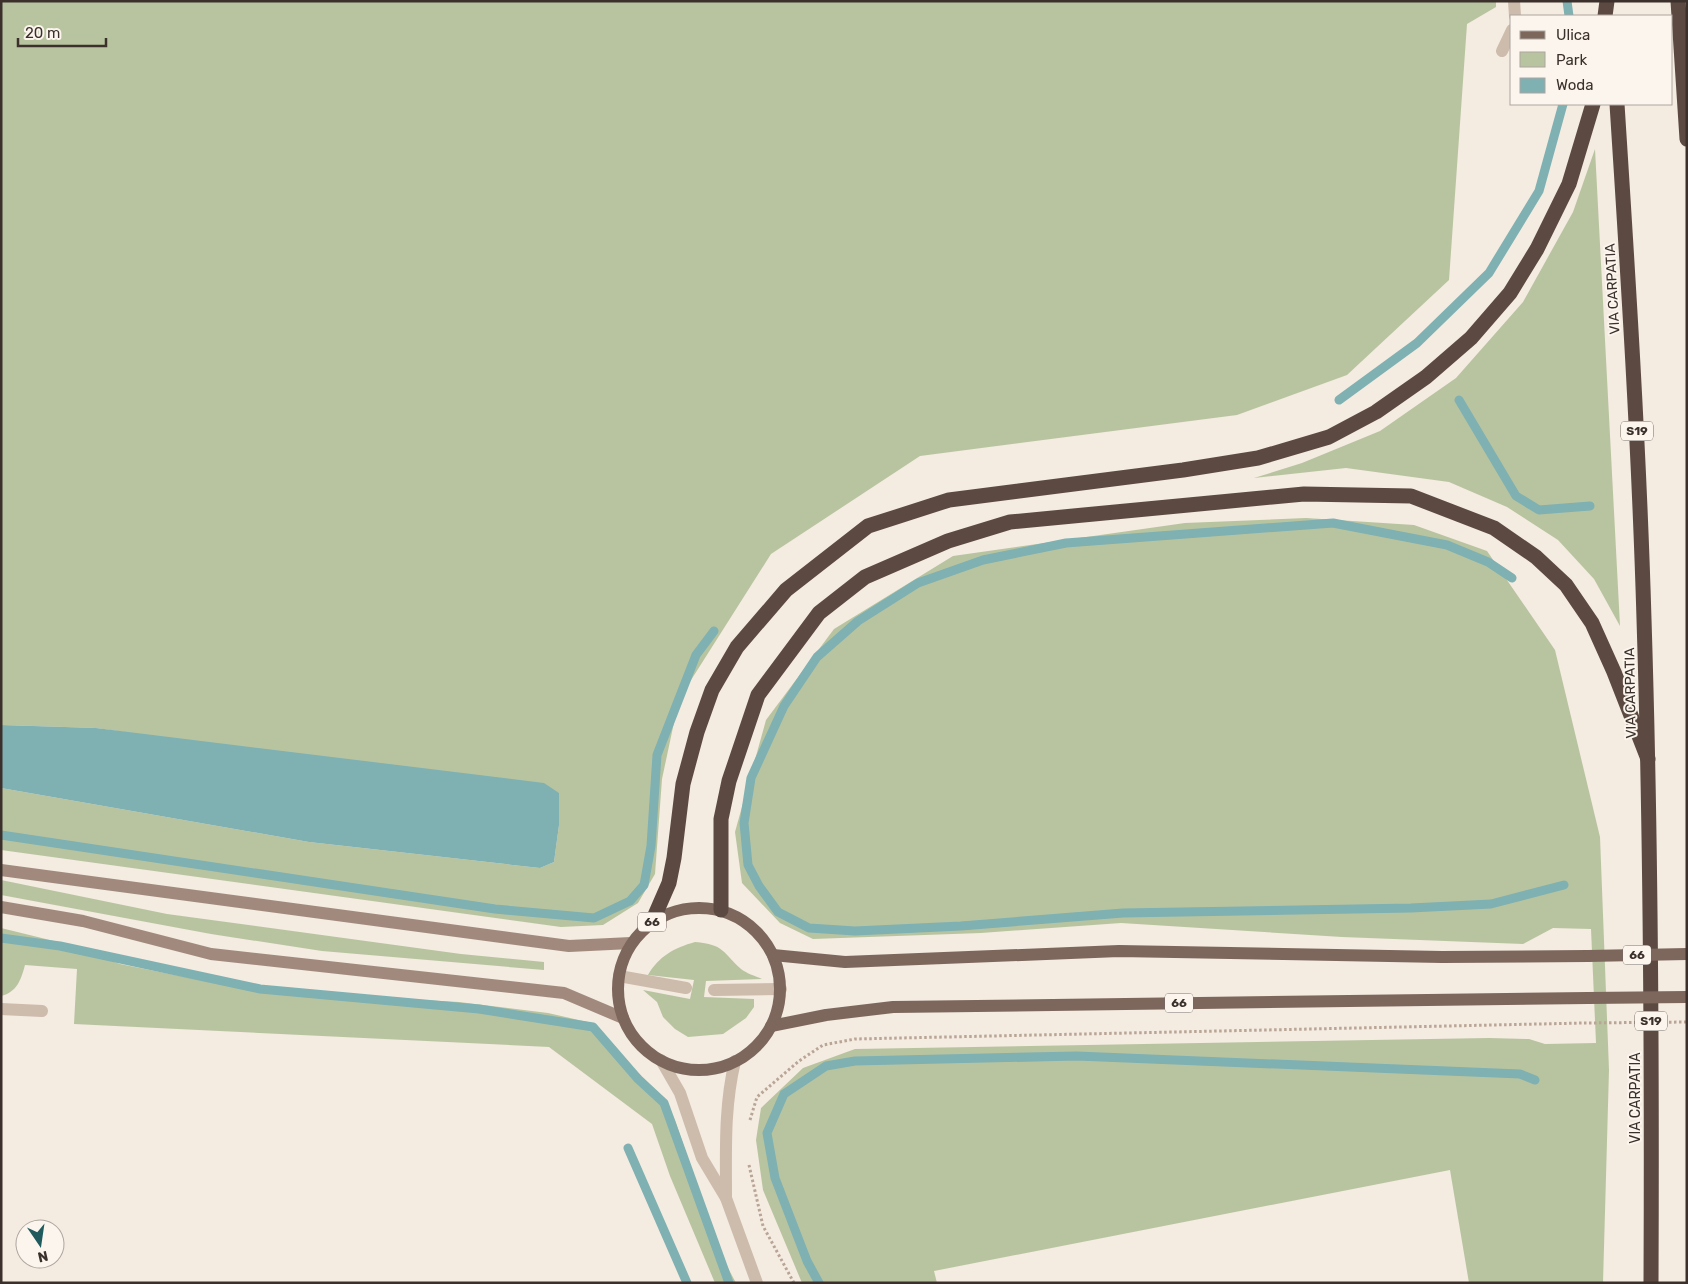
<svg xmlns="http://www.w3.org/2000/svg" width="1688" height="1284" viewBox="0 0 1688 1284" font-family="Rubik,sans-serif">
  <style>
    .green { fill: #b8c4a0 }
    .water { fill: #7fb0b2 }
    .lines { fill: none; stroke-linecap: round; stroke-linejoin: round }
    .stream { stroke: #7fb0b2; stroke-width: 9 }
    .path { stroke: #b9a596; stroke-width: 3; stroke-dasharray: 2.5 2.5; stroke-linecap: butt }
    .service { stroke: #cdbbac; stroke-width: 12 }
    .tertiary { stroke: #cdbbac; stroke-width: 12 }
    .secondary { stroke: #a18a7d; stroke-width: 12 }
    .primary { stroke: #7d675c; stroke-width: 12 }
    .motorway { stroke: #5c4a42; stroke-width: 15 }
    .path-bridge { stroke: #b9a596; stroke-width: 3; stroke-dasharray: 2.5 2.5; stroke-linecap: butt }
    .primary-bridge { stroke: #7d675c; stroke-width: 12 }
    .labels { text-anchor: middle; stroke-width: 4; stroke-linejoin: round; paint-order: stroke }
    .shield { fill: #fbf5ee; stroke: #756b66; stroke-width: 1 }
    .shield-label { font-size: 12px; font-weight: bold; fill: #3b302b }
    .street-label { font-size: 14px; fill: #3b302b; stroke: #fbf5ee }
  </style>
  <rect width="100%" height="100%" fill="#f4ebe1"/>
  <g class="green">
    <path d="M1,1H1496V7L1467,24L1449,280L1347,375L1237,415L920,456L771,554L679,699L662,779L655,874L638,903L603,925L561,927L1,850V788L309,842L540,868L554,862L559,825V793L96,728L1,725Z"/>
    <path d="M1595,149L1620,626L1594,579L1558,540L1507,507L1449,482L1346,468L1254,478L1302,463L1380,431L1456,378L1523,302L1573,212Z"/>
    <path d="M1306,518L1414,525L1487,551L1555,650L1600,837L1609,1070L1603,1283H1469L1450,1170L934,1271L937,1283H802L763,1190L756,1140L761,1108L803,1068L855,1049L1489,1038L1529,1039L1545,1044L1596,1043L1591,929L1553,928L1523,944L1342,937L1121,923L981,933L813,939L780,923L742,883L735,832L766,720L834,629L953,556L1185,523Z"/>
    <path d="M1,880L167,914L461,954L544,962V970L322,951L211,934L1,895Z"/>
    <path d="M1,928L54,941L120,964L250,990L459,1002L548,1013L592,1023L610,1045L665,1099L675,1120L720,1253L736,1283H715L670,1176L652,1124L549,1047L74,1024L77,969L25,965C21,980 17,992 1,996Z"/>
    <path d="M695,942C725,945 721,951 741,969C746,973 755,976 762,979L706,981L704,997L754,999V1007L746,1018L723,1034L688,1037L675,1029L663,1017L657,1002L643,990L690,999L694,980L648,975C659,956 674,948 695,942Z"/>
  </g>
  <path class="water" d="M1,725L96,728L544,783L559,793V825L554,862L540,868L309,842L1,788Z"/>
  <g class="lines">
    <g class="stream">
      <path d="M1567,1L1569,16"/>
      <path d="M1339,400L1417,343L1489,273L1539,191L1563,104"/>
      <path d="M1459,400L1516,496L1539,510L1590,506"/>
      <path d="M1512,578L1488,562L1447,545L1333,523L1066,543L983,560L918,583L858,621L817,657L784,706L751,778L744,823L748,865L759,886L778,912L809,928L855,931L961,926L1123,913L1411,908L1491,904L1564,885"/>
      <path d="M1,835L495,909L594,918L630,901L644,885L651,846L657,755L696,655L714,631"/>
      <path d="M1,938L60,946L260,989L479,1009L593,1027L638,1079L664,1103L729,1283"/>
      <path d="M628,1148L687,1283"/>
      <path d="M819,1283L807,1261L775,1178L767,1133L784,1094L826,1066L855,1061L1077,1056L1520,1074L1535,1080"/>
    </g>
    <g class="path">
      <path d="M750,1120L757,1097L799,1061L823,1045L855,1039L1584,1023"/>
      <path d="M749,1165L763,1226L794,1283"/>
    </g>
    <g class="service">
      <path d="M1514,1L1515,16"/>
      <path d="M1502,51L1512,30"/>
      <path d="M619,976L686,988"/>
      <path d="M714,990L781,989"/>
      <path d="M1,1009L42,1011"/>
    </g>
    <g class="tertiary">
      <path d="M661,1060L680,1093L702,1158L726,1198L757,1283"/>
      <path d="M726,1198C726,1151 724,1107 735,1061"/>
    </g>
    <g class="secondary">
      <path d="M1,870L569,946L631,943"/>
      <path d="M1,907L83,921L211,954L564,993L623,1018"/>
    </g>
    <g class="primary">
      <circle cx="699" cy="989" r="81"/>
      <path d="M773,955L845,962L1119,951L1442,957L1588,956"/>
      <path d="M771,1026L826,1015L893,1007L1588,998"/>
    </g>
    <g class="motorway">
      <path d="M1678,1L1687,139"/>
      <path d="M1605,16L1607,1"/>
      <path d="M1617,104C1628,275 1639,447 1644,619C1651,840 1652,1061 1651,1283"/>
      <path d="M721,910V819L729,781L758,695L819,613L865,577L948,541L1010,522L1304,494L1411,496L1494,528L1536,557L1566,585L1592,623L1614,672L1648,759"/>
      <path d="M652,922L669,883L674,858L683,784L697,732L712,690L737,647L786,590L868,526L949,500L1183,470L1258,458L1329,437L1376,412L1426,377L1471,338L1510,293L1537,249L1569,184L1593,104"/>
    </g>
    <path class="path-bridge" d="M1584,1023L1687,1022"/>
    <g class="primary-bridge">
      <path d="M1588,956L1687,954"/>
      <path d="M1588,998L1687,997"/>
    </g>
  </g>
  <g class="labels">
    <g class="shield">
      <rect x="1621" y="421.5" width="32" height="19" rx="4"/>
      <rect x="638" y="912.5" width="28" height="19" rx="4"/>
      <rect x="1623" y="945.5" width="28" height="19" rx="4"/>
      <rect x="1165" y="993.5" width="28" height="19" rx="4"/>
      <rect x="1635" y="1011.5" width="32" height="19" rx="4"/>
    </g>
    <g class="shield-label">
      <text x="1637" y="435">S19</text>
      <text x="652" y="926">66</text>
      <text x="1637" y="959">66</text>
      <text x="1179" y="1007">66</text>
      <text x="1651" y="1025">S19</text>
    </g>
    <g class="street-label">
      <text transform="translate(1612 289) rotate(-93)" y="5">VIA CARPATIA</text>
      <text transform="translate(1630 693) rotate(-91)" y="5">VIA CARPATIA</text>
      <text transform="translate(1635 1098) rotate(-90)" y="5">VIA CARPATIA</text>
    </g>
  </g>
  <rect width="1688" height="1284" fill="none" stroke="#3b302b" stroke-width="5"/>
  <rect x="1510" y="15" width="162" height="90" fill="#fbf5ee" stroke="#aea6a0"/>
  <rect x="1520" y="31" width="25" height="8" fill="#7d675c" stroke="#aea6a0"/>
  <text x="1556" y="40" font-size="15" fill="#3b302b">Ulica</text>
  <rect x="1520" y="52" width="25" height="15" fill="#b8c4a0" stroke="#aea6a0"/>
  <text x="1556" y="65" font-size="15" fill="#3b302b">Park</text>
  <rect x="1520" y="78" width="25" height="15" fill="#7fb0b2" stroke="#aea6a0"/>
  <text x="1556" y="90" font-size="15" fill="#3b302b">Woda</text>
  <g transform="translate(40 1244) rotate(167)"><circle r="24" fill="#fbf5ee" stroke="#aea6a0"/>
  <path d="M0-4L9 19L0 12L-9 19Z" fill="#1f5a5e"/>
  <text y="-8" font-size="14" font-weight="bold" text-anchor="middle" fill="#3b302b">N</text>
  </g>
  <path d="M18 38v8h88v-8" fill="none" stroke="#3b302b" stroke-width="2.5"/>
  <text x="25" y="38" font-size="15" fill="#3b302b" stroke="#fbf5ee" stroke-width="4" paint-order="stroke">20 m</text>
</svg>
